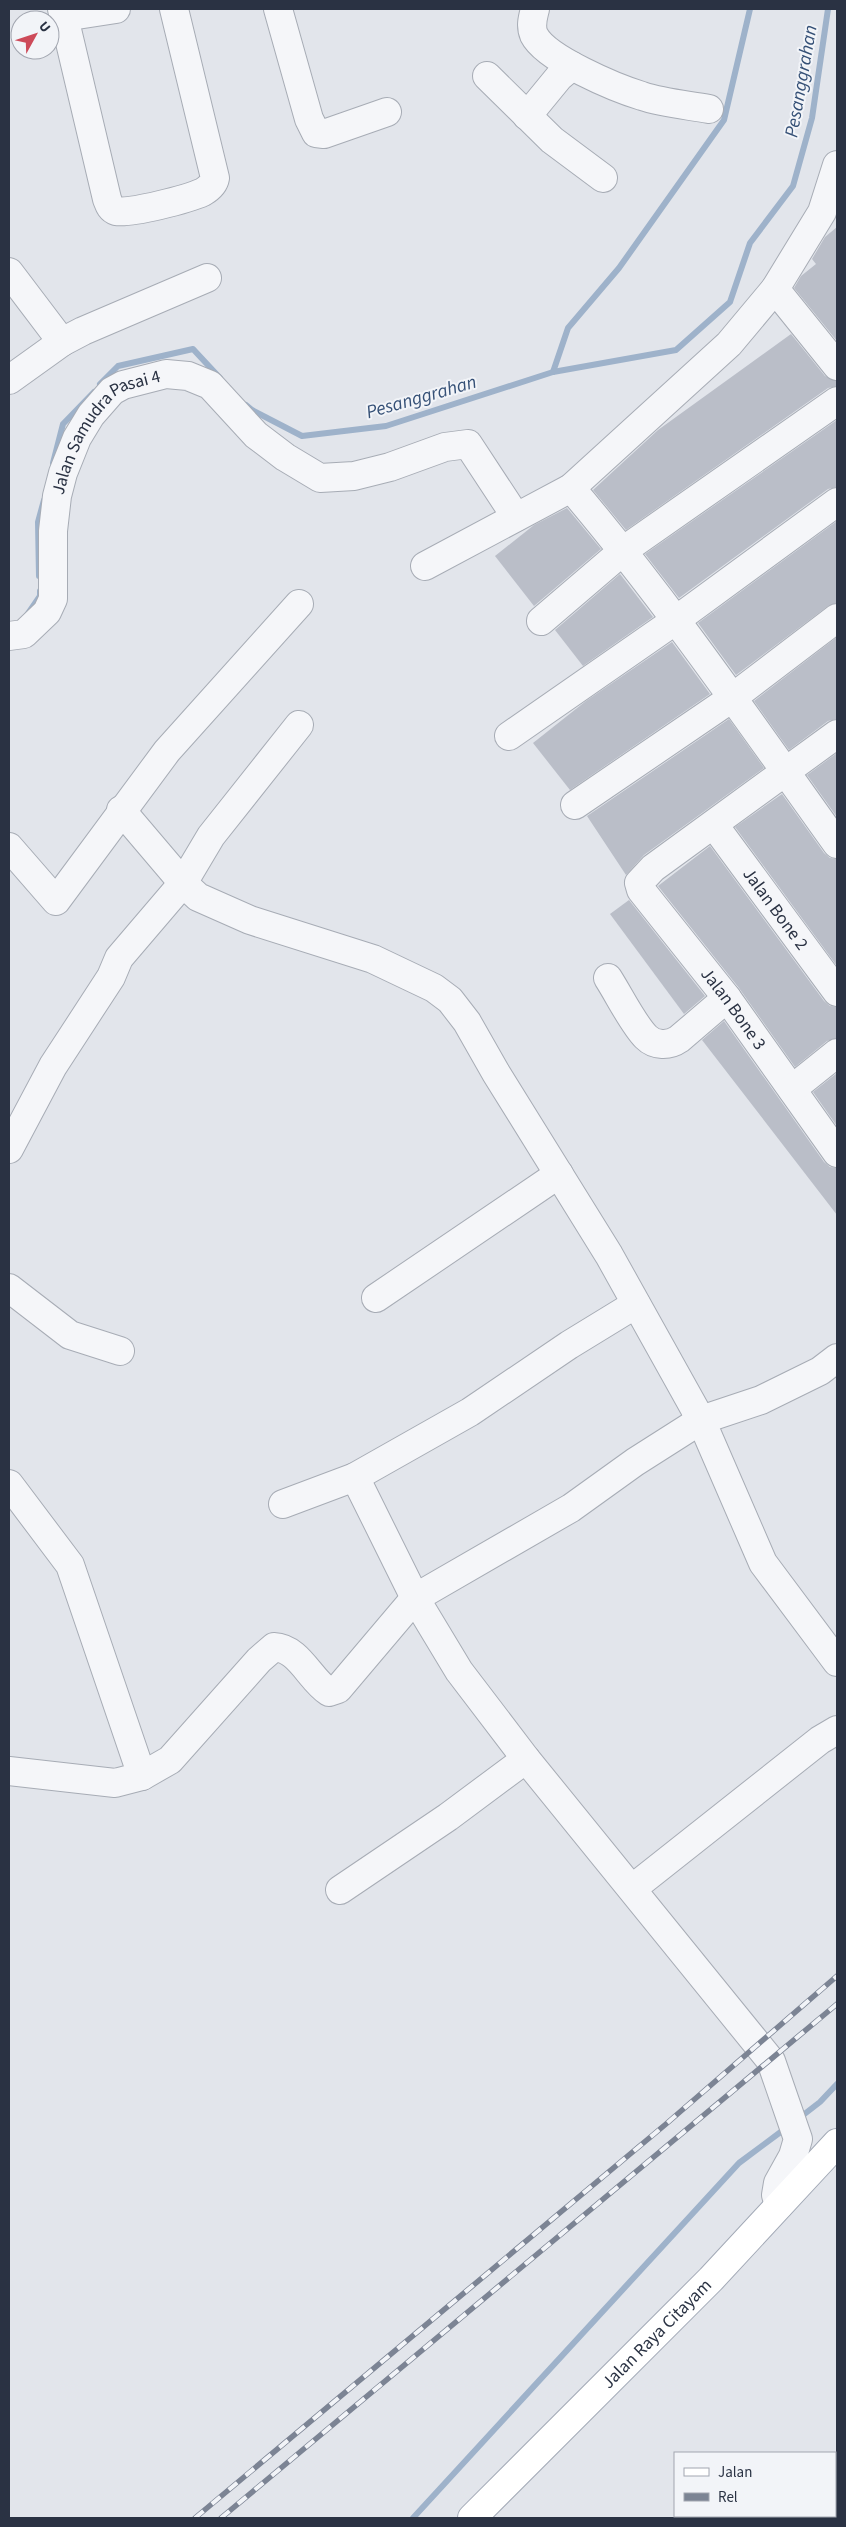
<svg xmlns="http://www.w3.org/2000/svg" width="846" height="2527" viewBox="0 0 846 2527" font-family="'Source Sans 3',sans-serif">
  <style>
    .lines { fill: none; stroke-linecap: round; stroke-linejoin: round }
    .stream { stroke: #9eb2ca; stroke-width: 6 }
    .building { fill: #babec8 }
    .minor-casing { stroke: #a7acb5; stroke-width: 30 }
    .major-casing { stroke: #a2a9b6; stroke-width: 30 }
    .minor { stroke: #f5f6f9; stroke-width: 28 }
    .major { stroke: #fff; stroke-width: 28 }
    .rail-casing { stroke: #7c8494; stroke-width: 5.5 }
    .rail { stroke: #f2f4f8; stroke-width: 4; stroke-dasharray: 11; stroke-linecap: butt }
    .labels { text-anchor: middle; stroke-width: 4; stroke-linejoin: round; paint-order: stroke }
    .street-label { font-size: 18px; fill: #2a3243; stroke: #f2f4f8 }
    .water-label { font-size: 19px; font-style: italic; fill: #355076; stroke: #f2f4f8 }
  </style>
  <rect width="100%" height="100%" fill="#e2e5eb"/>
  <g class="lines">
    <g class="stream">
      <path d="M553,372L568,328L619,268L724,120L750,9"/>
      <path d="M100,384L118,366L193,349L220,378"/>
      <path d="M246,405L252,410L302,436L386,426L553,372L676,350L730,302L750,243L793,186L812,118L828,9"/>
      <path d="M53,463L63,424L94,392"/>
      <path d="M39,576L38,522L44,500"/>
      <path d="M27,615L40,596V591"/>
      <path d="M798,2119L820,2102L837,2084"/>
      <path d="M413,2518L739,2163L786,2128"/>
    </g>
  </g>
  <g class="building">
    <path d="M837,227V341L794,288L801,276L816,264L812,259L825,237Z"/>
    <path d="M791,334L825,376L837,381V386L828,388L626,530L593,490L658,430Z"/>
    <path d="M837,420V487L828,489L679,598L645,554Z"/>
    <path d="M567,508L601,549L534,606L495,556L534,525Z"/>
    <path d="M837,521V603L828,606L736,675L698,623Z"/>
    <path d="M620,574L653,617L583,666L555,630Z"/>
    <path d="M837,637V719L828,721L789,750L754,701Z"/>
    <path d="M672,642L710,694L570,790L533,743L586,701Z"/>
    <path d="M729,719L764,768L644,855L626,875L587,816Z"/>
    <path d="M837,753V817L807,775Z"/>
    <path d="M782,794L824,853L830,858L837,859V966L735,827Z"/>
    <path d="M710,846L824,1001L830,1006L837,1007V1038L827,1041L795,1067L739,988L658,886Z"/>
    <path d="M629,900L705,996L684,1014L610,914Z"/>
    <path d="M724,1021L824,1162L830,1167L837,1168V1215L702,1040Z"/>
    <path d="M837,1073V1126L813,1092Z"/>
  </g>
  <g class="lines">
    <defs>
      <g id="minor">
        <path d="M62,9L64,17L116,9"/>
        <path d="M278,9L309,119L316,133L324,134L387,112"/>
        <path d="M535,9C533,17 530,26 534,35C546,59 616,88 642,96C663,103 687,105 709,109"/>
        <path d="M64,17L107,199C109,204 110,209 116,211C130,214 188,199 203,192C208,189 214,184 215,178L174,9"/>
        <path d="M487,76L552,140L603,178"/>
        <path d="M527,116L559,77L572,66"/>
        <path d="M9,272L62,342L83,331L207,278"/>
        <path d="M775,289L837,366"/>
        <path d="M9,380L62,342"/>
        <path d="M571,488C667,601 751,724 837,844"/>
        <path d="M425,566L571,488L729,344L775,289L822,212L837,165"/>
        <path d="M541,621L624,550L837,401"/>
        <path id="s1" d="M9,636L24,634L47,612L53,599V531L57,496L63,473L77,438L91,415L112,391L123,385L166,374L188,376L210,385L256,435L285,457L320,478L354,476L390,467L445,447L468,444L516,517"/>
        <path id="s2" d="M837,734L653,868L639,883L641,890L727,998L837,1153"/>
        <path d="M509,736L676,620L837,502"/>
        <path d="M575,805L732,698L837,618"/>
        <path d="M121,810L183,883L198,897L250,920L373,959L434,988L450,1000L467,1022L496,1073L609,1255L701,1420L763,1563L837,1662"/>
        <path id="s3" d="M714,825L837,992"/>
        <path d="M9,847L56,901L167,751L299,604"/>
        <path d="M608,978C619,995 633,1024 646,1037C655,1046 669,1046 679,1039L727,998"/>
        <path d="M792,1089L837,1053"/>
        <path d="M9,1149L53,1066L111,977L119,958L183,883L211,836L299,725"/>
        <path d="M9,1288L70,1335L120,1351"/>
        <path d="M376,1298L559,1174"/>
        <path d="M355,1477L415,1598L459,1671L526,1759L771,2061L798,2139L793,2156L778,2183L776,2195L779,2205"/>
        <path d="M9,1484L70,1565L142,1776"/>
        <path d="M283,1504L355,1477L470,1412L569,1345L636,1304"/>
        <path d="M9,1771L115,1783L142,1776L170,1760L259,1660L274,1647C299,1648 310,1680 329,1692L338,1689L415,1598L571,1508L635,1462L701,1420L761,1400L820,1371L837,1358"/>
        <path d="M633,1888L820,1740L837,1730"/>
        <path d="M340,1890L448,1817L526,1759"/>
      </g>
      <g id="major">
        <path id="s4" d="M472,2518L711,2279L837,2143"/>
      </g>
    </defs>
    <use href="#minor" class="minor-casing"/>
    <use href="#major" class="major-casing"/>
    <use href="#minor" class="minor"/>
    <use href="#major" class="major"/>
    <defs>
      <g id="rail">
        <path d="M195,2518L666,2124L837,1976"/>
        <path d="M221,2518L837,2004"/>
      </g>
    </defs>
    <use href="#rail" class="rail-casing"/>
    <use href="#rail" class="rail"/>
  </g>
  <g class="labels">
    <g class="street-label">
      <text dy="6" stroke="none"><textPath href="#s1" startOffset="251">Jalan Samudra Pasai 4</textPath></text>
      <text dy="6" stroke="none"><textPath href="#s3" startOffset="104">Jalan Bone 2</textPath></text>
      <text dy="6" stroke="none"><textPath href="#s2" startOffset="406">Jalan Bone 3</textPath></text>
      <text dy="6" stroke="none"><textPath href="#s4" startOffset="261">Jalan Raya Citayam</textPath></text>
    </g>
    <g class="water-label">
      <text transform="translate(800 81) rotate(-80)" y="7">Pesanggrahan</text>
      <text transform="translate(421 396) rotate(-16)" y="7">Pesanggrahan</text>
    </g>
  </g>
  <rect width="846" height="2527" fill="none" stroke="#2a3243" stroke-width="20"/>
  <rect x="674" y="2452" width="162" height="65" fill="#f2f4f8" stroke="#a2a6b0"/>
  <rect x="684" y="2468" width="25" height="8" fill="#ffffff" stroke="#a2a6b0"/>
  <text x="718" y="2477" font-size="15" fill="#2a3243">Jalan</text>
  <rect x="684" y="2493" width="25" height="8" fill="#7c8494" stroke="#a2a6b0"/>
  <text x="718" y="2502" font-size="15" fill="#2a3243">Rel</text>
  <g transform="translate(35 35) rotate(50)"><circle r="24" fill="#f2f4f8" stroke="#a2a6b0"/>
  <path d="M0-4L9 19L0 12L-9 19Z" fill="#cd4a59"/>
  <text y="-8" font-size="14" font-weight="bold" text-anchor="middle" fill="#2a3243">U</text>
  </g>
</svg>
